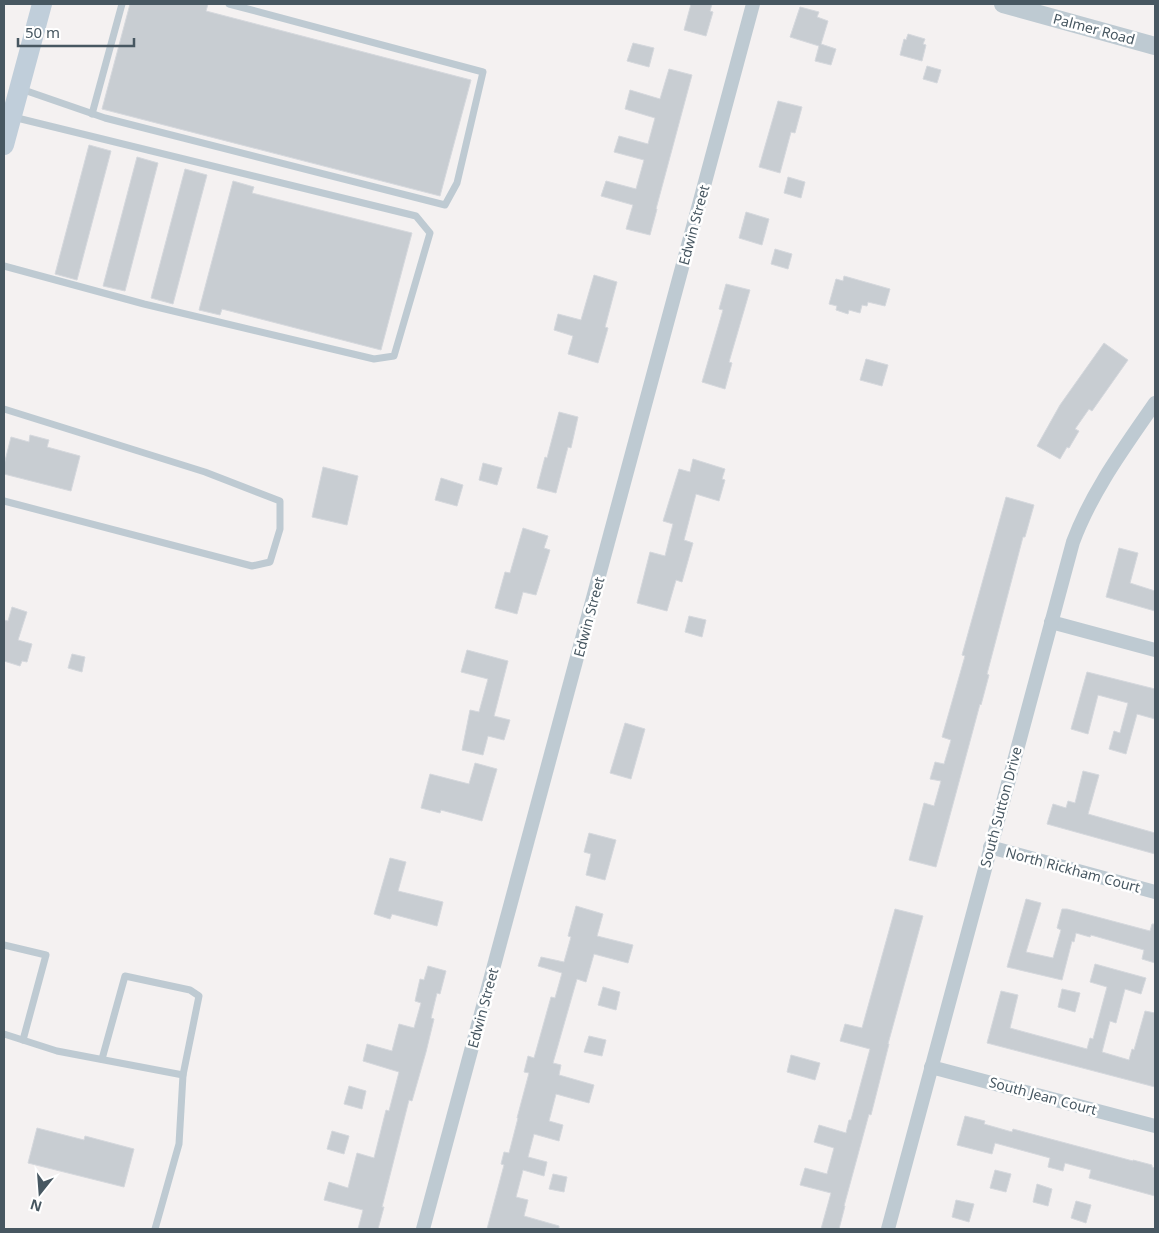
<svg xmlns="http://www.w3.org/2000/svg" width="1159" height="1233" viewBox="0 0 1159 1233" font-family="'Noto Sans',sans-serif">
  <style>
    .building { fill: #c8cdd2; stroke: #d5d8dd }
    .lines { fill: none; stroke-linecap: round; stroke-linejoin: round }
    .service { stroke: #becad2; stroke-width: 7 }
    .minor { stroke: #becad2; stroke-width: 14 }
    .tertiary { stroke: #becad2; stroke-width: 18 }
    .secondary { stroke: #c0ceda; stroke-width: 20 }
    .labels { text-anchor: middle; stroke-width: 5; stroke-linejoin: round; paint-order: stroke }
    .street-label { font-size: 14px; fill: #475761; stroke: #fff }
  </style>
  <rect width="100%" height="100%" fill="#f4f1f1"/>
  <g class="building">
    <path d="M130,4H208L206,11L471,80L440,196L102,109Z"/>
    <path d="M691,4H712L710,11L713,12L706,36L684,30Z"/>
    <path d="M800,7L819,12L817,17L828,21L821,44L836,49L831,65L815,61L819,46L790,37Z"/>
    <path d="M908,34L925,39L923,44L926,45L922,61L900,55L904,39L906,40Z"/>
    <path d="M633,43L654,48L649,67L627,61Z"/>
    <path d="M927,66L941,70L937,83L923,79Z"/>
    <path d="M669,69L692,75L656,209H657L650,235L626,229L633,205L601,196L606,181L636,189L644,160L614,152L619,136L648,144L655,118L625,109L630,90L660,99Z"/>
    <path d="M778,101L802,107L795,133L791,132L780,173L759,167Z"/>
    <path d="M89,145L111,151L77,280L55,274Z"/>
    <path d="M137,157L158,163L125,291L103,286Z"/>
    <path d="M185,169L207,175L173,304L151,298Z"/>
    <path d="M788,177L805,182L801,198L784,193Z"/>
    <path d="M233,181L254,187L252,193L412,233L381,350L222,309L220,315L199,310Z"/>
    <path d="M746,212L769,219L762,245L739,238Z"/>
    <path d="M775,249L792,254L788,269L771,264Z"/>
    <path d="M594,275L617,282L605,327L608,328L598,363L568,354L573,336L554,330L558,314L581,320Z"/>
    <path d="M844,276L890,289L885,306L868,302L867,306L862,305L860,313L849,310L848,314L836,310L837,306L829,304L836,279L843,281Z"/>
    <path d="M726,284L750,290L729,362L732,363L725,389L702,382L723,310L719,309Z"/>
    <path d="M1104,343L1128,360L1092,411L1089,409L1075,429L1079,431L1069,448L1067,447L1060,459L1037,446L1060,405Z"/>
    <path d="M866,359L888,365L882,386L860,380Z"/>
    <path d="M559,412L578,417L571,448L568,447L556,493L537,488L545,457L547,458Z"/>
    <path d="M30,435L49,440L47,447L80,456L71,491L4,474V465L11,437L29,442Z"/>
    <path d="M693,459L725,469L722,479L725,480L719,501L696,494L684,540L693,543L682,582L676,580L667,611L637,603L650,552L665,556L673,524L663,521L679,469L690,472Z"/>
    <path d="M483,463L502,468L497,485L479,480Z"/>
    <path d="M323,467L358,476L347,525L312,517Z"/>
    <path d="M441,478L463,485L457,506L435,500Z"/>
    <path d="M1006,497L1034,505L1025,537H1023L987,674L989,675L981,705L980,704L969,745L936,867L909,860L924,803L934,806L941,781L930,779L935,762L944,764L951,740L942,737L965,656L962,655Z"/>
    <path d="M523,528L548,536L544,548L550,550L536,595L523,592L517,614L495,608L505,572L510,573Z"/>
    <path d="M1119,548L1138,553L1130,583L1155,591V611L1106,597Z"/>
    <path d="M12,607L27,612L18,640L32,644L27,662L22,661L20,666L4,661V620L8,621Z"/>
    <path d="M689,616L706,620L702,637L685,632Z"/>
    <path d="M467,650L508,661L494,716L510,720L504,740L488,736L483,755L462,750L470,710L479,712L488,679L461,672Z"/>
    <path d="M72,654L85,657L82,672L68,668Z"/>
    <path d="M1087,672L1155,689V719L1137,714L1126,754L1109,749L1114,731L1120,733L1128,703L1098,695L1088,734L1071,729Z"/>
    <path d="M625,723L645,729L631,779L610,773Z"/>
    <path d="M475,763L497,769L482,821L441,810L440,813L421,808L430,774L469,784Z"/>
    <path d="M1083,771L1099,775L1088,814L1155,833V854L1047,824L1053,804L1066,808L1068,801L1075,803Z"/>
    <path d="M589,833L616,840L605,880L586,875L591,854L584,852Z"/>
    <path d="M390,858L406,862L398,891L443,902L437,926L392,914L390,919L374,914Z"/>
    <path d="M1026,899L1041,903L1026,952L1053,958L1061,930L1057,928L1062,909H1067L1150,931L1152,924H1155V963L1142,959L1144,950L1091,935L1090,937L1076,933L1074,942L1072,941L1062,980L1007,967Z"/>
    <path d="M576,906L603,914L597,936L633,945L628,963L594,954L586,982L577,979L553,1063L561,1065L559,1075L594,1085L589,1103L556,1094L549,1121L563,1125L559,1141L534,1134L528,1157L547,1162L544,1176L523,1170L516,1197L528,1200L524,1216L559,1226V1229H487L504,1165L501,1164L504,1152L509,1153L518,1118H517L529,1073L524,1072L528,1056L534,1058L551,997L555,998L562,973L538,966L541,957L564,962L571,937L568,936Z"/>
    <path d="M895,909L923,916L888,1044H889L871,1115L869,1114L844,1206H845L839,1229H821L831,1193L800,1185L805,1168L827,1174L834,1148L814,1142L819,1125L846,1133L849,1120H851L870,1049L840,1041L845,1024L862,1028Z"/>
    <path d="M1095,964L1146,978L1141,994L1125,989L1116,1023L1110,1021L1102,1052L1129,1060L1132,1049L1134,1050L1145,1011L1155,1013V1087L987,1043L1001,991L1018,995L1010,1028L1087,1049L1090,1038L1093,1039L1107,987L1090,982Z"/>
    <path d="M428,966L446,971L440,994L437,993L431,1018L434,1019L426,1052L412,1101L409,1100L382,1207H384L378,1229H358L363,1210L324,1200L329,1182L348,1188L357,1153L374,1158L386,1110L389,1111L399,1072L363,1061L367,1044L392,1051L399,1024L414,1028L421,1003L415,1001L420,979L424,980Z"/>
    <path d="M603,987L620,992L616,1010L598,1005Z"/>
    <path d="M1062,989L1080,993L1075,1012L1058,1007Z"/>
    <path d="M589,1036L606,1040L602,1056L584,1052Z"/>
    <path d="M791,1055L820,1063L815,1080L787,1072Z"/>
    <path d="M349,1086L366,1091L362,1109L344,1104Z"/>
    <path d="M965,1116L985,1121L984,1124L1012,1132L1013,1129L1133,1161V1160L1152,1165V1167L1155,1168V1196L1089,1178L1091,1170L1065,1163L1063,1171L1048,1167L1050,1158L995,1143L992,1154L957,1145Z"/>
    <path d="M37,1128L84,1140L85,1136L134,1149L124,1187L28,1163Z"/>
    <path d="M332,1131L349,1136L344,1154L327,1149Z"/>
    <path d="M995,1170L1011,1174L1006,1192L990,1188Z"/>
    <path d="M553,1174L567,1177L564,1192L549,1189Z"/>
    <path d="M1037,1184L1052,1189L1048,1206L1033,1202Z"/>
    <path d="M956,1200L974,1204L969,1222L952,1217Z"/>
    <path d="M1076,1201L1091,1205L1086,1223L1071,1218Z"/>
  </g>
  <g class="lines">
    <g class="service">
      <path d="M21,89L105,118L445,205L457,183L483,72L229,4"/>
      <path d="M92,114L122,4"/>
      <path d="M4,266L144,304L374,359L394,356L430,233L416,216L13,117"/>
      <path d="M4,409L205,472L280,501V529L270,562L252,566L4,501"/>
      <path d="M4,945L46,955L23,1040"/>
      <path d="M4,1034L57,1051L183,1075L179,1144L155,1229"/>
      <path d="M102,1059L125,976L190,990L199,996L183,1075"/>
    </g>
    <g class="minor">
      <path d="M1051,622L1155,650"/>
      <path d="M990,847L1155,892"/>
      <path d="M931,1067L1155,1126"/>
      <path d="M423,1229L753,4"/>
      <path d="M888,1229L1073,542C1092,491 1124,448 1155,403"/>
    </g>
    <path class="tertiary" d="M1003,4L1155,46"/>
    <path class="secondary" d="M4,145L42,4"/>
  </g>
  <g class="labels">
    <g class="street-label">
      <text transform="translate(1094 29) rotate(15)" y="5">Palmer Road</text>
      <text transform="translate(694 225) rotate(-75)" y="5">Edwin Street</text>
      <text transform="translate(589 617) rotate(-75)" y="5">Edwin Street</text>
      <text transform="translate(1001 807) rotate(-75)" y="5">South Sutton Drive</text>
      <text transform="translate(1073 870) rotate(15)" y="5">North Rickham Court</text>
      <text transform="translate(483 1008) rotate(-75)" y="5">Edwin Street</text>
      <text transform="translate(1043 1096) rotate(15)" y="5">South Jean Court</text>
    </g>
  </g>
  <rect width="1159" height="1233" fill="none" stroke="#475761" stroke-width="10"/>
  <g transform="translate(40 1193) rotate(197)" stroke="#ffffff" stroke-width="4" paint-order="stroke">
  <path d="M0-4L9 19L0 12L-9 19Z" fill="#475761"/>
  <text y="-8" font-size="14" font-weight="bold" text-anchor="middle" fill="#475761">N</text>
  </g>
  <path d="M18 38v8h116v-8" fill="none" stroke="#475761" stroke-width="2.5"/>
  <text x="25" y="38" font-size="15" fill="#475761" stroke="#ffffff" stroke-width="4" paint-order="stroke">50 m</text>
</svg>
